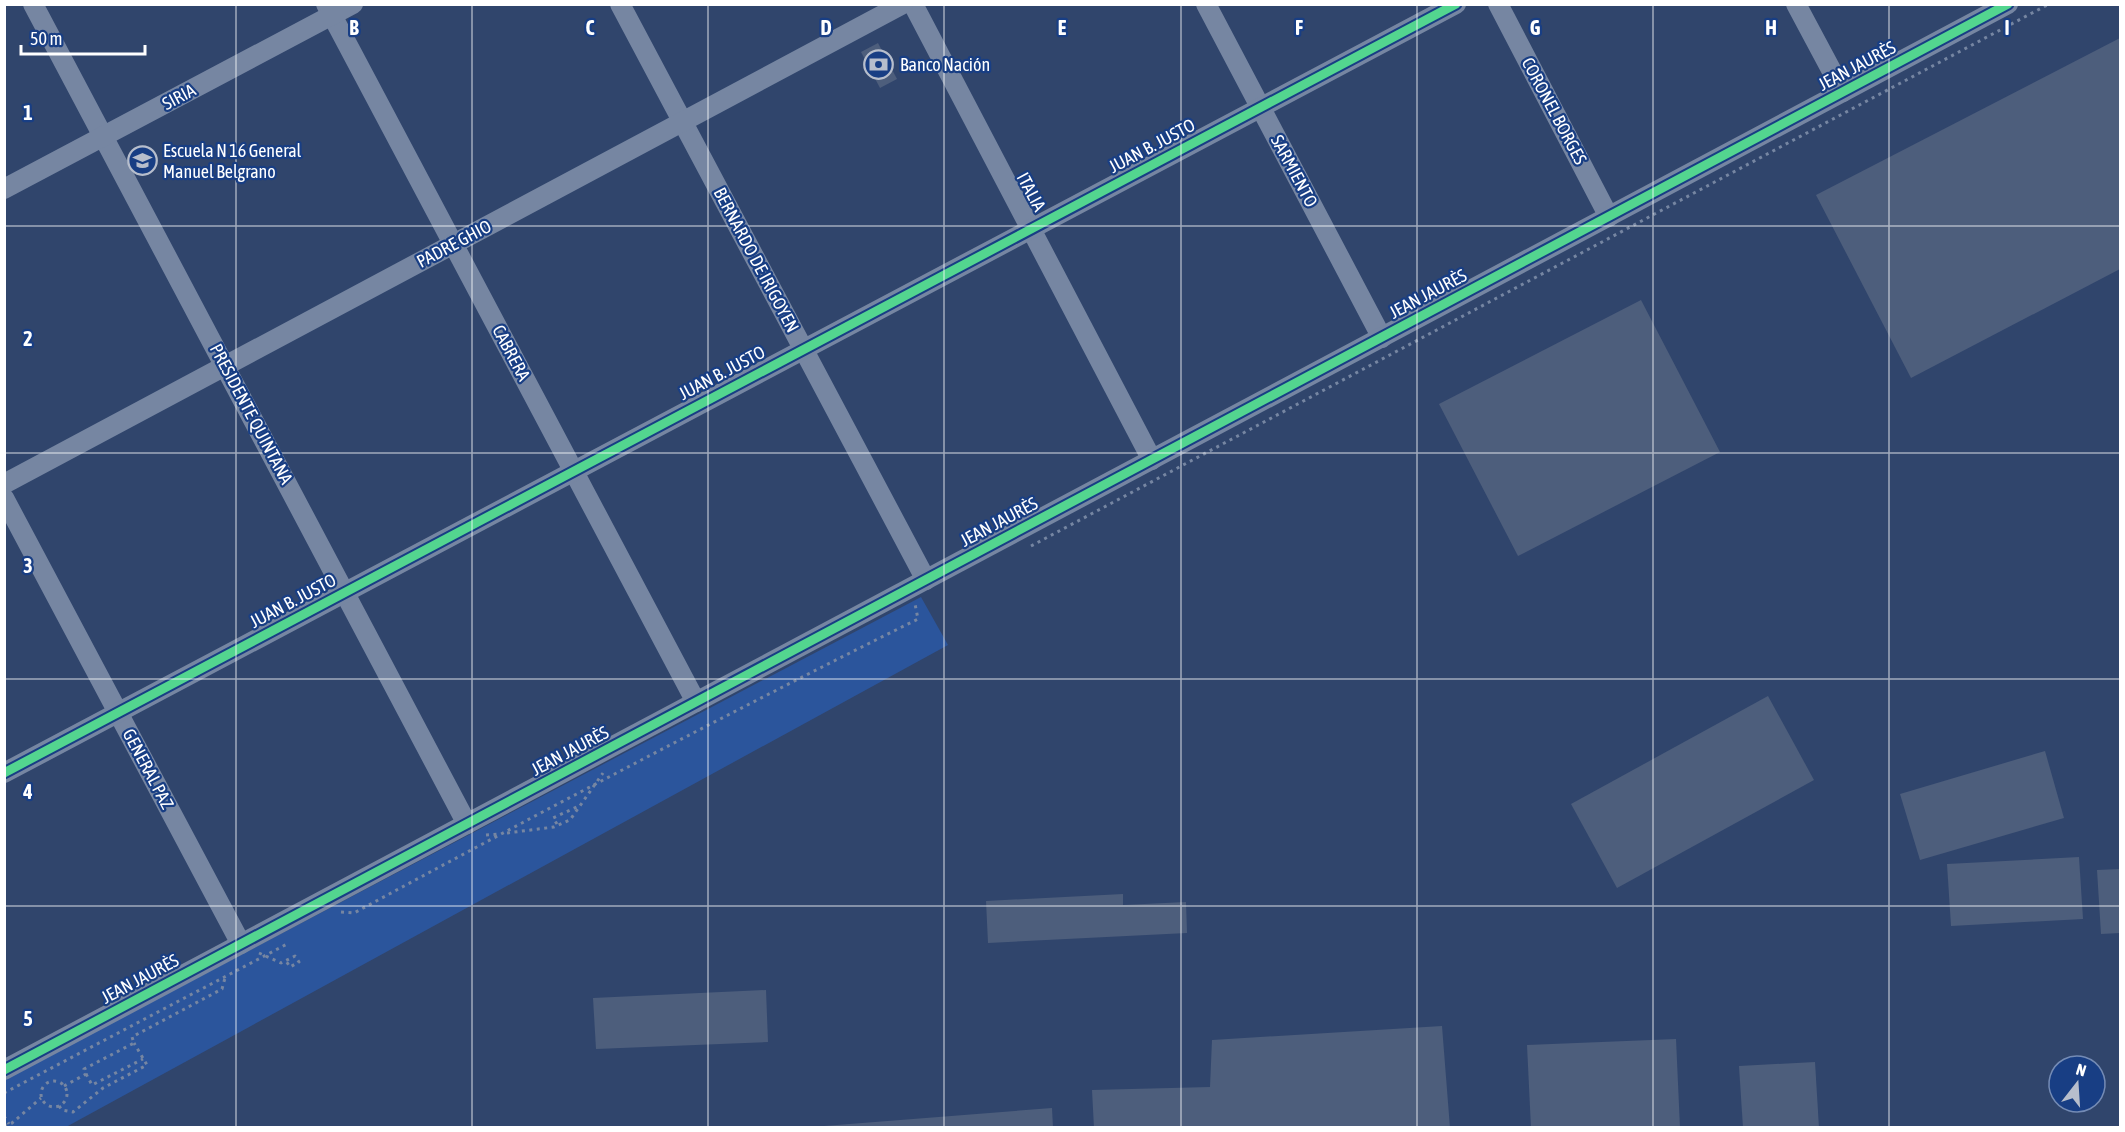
<svg xmlns="http://www.w3.org/2000/svg" width="2125" height="1132" viewBox="0 0 2125 1132" font-family="'Asap Condensed',sans-serif">
  <style>
    .green { fill: #2b559c }
    .building { fill: #4d5e7c }
    .lines { fill: none; stroke-linecap: round; stroke-linejoin: round }
    .path { stroke: #7686a2; stroke-width: 3; stroke-dasharray: 3 4.5; stroke-linecap: butt }
    .minor { stroke: #7686a2; stroke-width: 20 }
    .cycleway-casing { stroke: #183e84; stroke-width: 13 }
    .cycleway { stroke: #53d58f; stroke-width: 9 }
    .grid { fill: none; stroke: #fff; stroke-width: 1.5; stroke-opacity: 0.55 }
    .labels { text-anchor: middle; stroke-width: 4.5; stroke-linejoin: round; paint-order: stroke }
    .poi-label { font-size: 18px; fill: #fff; stroke: #183e84; text-anchor: start }
    .street-label { font-size: 18px; fill: #fff; stroke: #183e84 }
    .grid-label { font-size: 20px; text-anchor: middle; font-weight: bold; fill: #fff; stroke: #183e84; stroke-width: 4.5; stroke-linejoin: round; paint-order: stroke }
  </style>
  <rect width="100%" height="100%" fill="#30456c"/>
  <path class="green" d="M921,597L948,645L66,1127L5,1128V1079Z"/>
  <g class="building">
    <path d="M2120,38V269L1911,378L1816,195Z"/>
    <path d="M878,43L897,79L880,88L861,52Z"/>
    <path d="M1641,300L1720,452L1518,556L1439,404Z"/>
    <path d="M1768,696L1814,780L1617,888L1571,804Z"/>
    <path d="M2045,751L2064,818L1920,860L1900,794Z"/>
    <path d="M2079,857L2083,919L1951,926L1947,864Z"/>
    <path d="M2120,869V933L2101,934L2097,870Z"/>
    <path d="M1123,894V905L1186,902L1187,933L988,943L986,901Z"/>
    <path d="M766,990L768,1042L596,1049L593,998Z"/>
    <path d="M1442,1026L1450,1128H1094L1092,1090L1210,1087L1212,1040Z"/>
    <path d="M1676,1039L1680,1128H1531L1527,1045Z"/>
    <path d="M1815,1062L1819,1128H1743L1739,1066Z"/>
    <path d="M1052,1108L1053,1128H824V1126Z"/>
  </g>
  <g class="lines">
    <g class="path">
      <path d="M1031,546L2049,4"/>
      <path d="M557,824L553,818L579,806"/>
      <path d="M507,833L554,827L570,820L603,773"/>
      <path d="M486,835L500,834"/>
      <path d="M341,912L354,913C541,812 728,713 918,619L915,604"/>
      <path d="M259,953L281,963L295,956L299,962L290,967L286,961"/>
      <path d="M86,1074L92,1085L143,1059"/>
      <circle cx="54" cy="1094" r="13"/>
      <path d="M64,1086L86,1074L84,1069L134,1043L132,1037L222,989L225,978"/>
      <path d="M4,1093L289,943"/>
      <path d="M59,1106L62,1110L73,1112L103,1088L147,1065L134,1043"/>
      <path d="M4,1116L9,1124"/>
      <path d="M4,1126L12,1123L41,1098"/>
    </g>
    <g class="minor">
      <path d="M33,4L467,824"/>
      <path d="M326,4L696,702"/>
      <path d="M620,4L926,580"/>
      <path d="M913,4L1152,460"/>
      <path d="M1206,4L1382,338"/>
      <path d="M1498,4L1609,217"/>
      <path d="M1796,4L1843,92"/>
      <path d="M4,189L353,4"/>
      <path d="M4,484L903,4"/>
      <path d="M4,498L241,944"/>
      <path d="M4,773L1456,4"/>
      <path d="M4,1070L2008,4"/>
    </g>
    <defs>
      <g id="cycleway">
        <path d="M4,773L1456,4"/>
        <path d="M4,1070L2008,4"/>
      </g>
    </defs>
    <use href="#cycleway" class="cycleway-casing"/>
    <use href="#cycleway" class="cycleway"/>
  </g>
  <path class="grid" d="M236,4V1128M472,4V1128M708,4V1128M944,4V1128M1181,4V1128M1417,4V1128M1653,4V1128M1889,4V1128M4,226H2120M4,453H2120M4,679H2120M4,906H2120"/>
  <defs>
    <symbol id="bank-ring" viewBox="-11 -11 22 22"><circle r="9.5" fill="#183e84" stroke="#b7becc" stroke-width="1.5"/><path d="M-6-4H6V4H-6ZM0-2.3a2.3 2.3 0 1 0 0 4.6a2.3 2.3 0 1 0 0-4.6Z" fill="#b7becc"/></symbol>
    <symbol id="school-ring" viewBox="-11 -11 22 22"><circle r="9.5" fill="#183e84" stroke="#b7becc" stroke-width="1.5"/><path d="M0-5L7-2L0 1L-7-2ZM-4 1L0 2.5L4 1V4Q0 6-4 4Z" fill="#b7becc"/></symbol>
  </defs>
  <g fill-rule="evenodd">
    <use href="#bank-ring" x="862" y="48" width="33" height="33"/>
    <use href="#school-ring" x="126" y="144" width="33" height="33"/>
  </g>
  <g class="labels">
    <g class="poi-label">
      <text x="900" y="71">Banco Nación</text>
      <text x="163" y="157">Escuela N 16 General<tspan x="163" dy="21">Manuel Belgrano</tspan></text>
    </g>
    <g class="street-label">
      <text transform="translate(1857 66) rotate(-28)" y="6">JEAN JAURÈS</text>
      <text transform="translate(179 97) rotate(-28)" y="6">SIRIA</text>
      <text transform="translate(1554 111) rotate(62)" y="6">CORONEL BORGES</text>
      <text transform="translate(1152 146) rotate(-28)" y="6">JUAN B. JUSTO</text>
      <text transform="translate(1294 171) rotate(62)" y="6">SARMIENTO</text>
      <text transform="translate(1031 192) rotate(62)" y="6">ITALIA</text>
      <text transform="translate(454 244) rotate(-28)" y="6">PADRE GHIO</text>
      <text transform="translate(756 260) rotate(62)" y="6">BERNARDO DE IRIGOYEN</text>
      <text transform="translate(1428 294) rotate(-28)" y="6">JEAN JAURÈS</text>
      <text transform="translate(511 353) rotate(62)" y="6">CABRERA</text>
      <text transform="translate(722 373) rotate(-28)" y="6">JUAN B. JUSTO</text>
      <text transform="translate(251 414) rotate(62)" y="6">PRESIDENTE QUINTANA</text>
      <text transform="translate(999 522) rotate(-28)" y="6">JEAN JAURÈS</text>
      <text transform="translate(293 601) rotate(-28)" y="6">JUAN B. JUSTO</text>
      <text transform="translate(570 751) rotate(-28)" y="6">JEAN JAURÈS</text>
      <text transform="translate(148 769) rotate(62)" y="6">GENERAL PAZ</text>
      <text transform="translate(140 979) rotate(-28)" y="6">JEAN JAURÈS</text>
    </g>
  </g>
  <g class="grid-label">
    <text x="354" y="35">B</text>
    <text x="590" y="35">C</text>
    <text x="826" y="35">D</text>
    <text x="1062" y="35">E</text>
    <text x="1299" y="35">F</text>
    <text x="1535" y="35">G</text>
    <text x="1771" y="35">H</text>
    <text x="2007" y="35">I</text>
    <text x="28" y="120">1</text>
    <text x="28" y="346">2</text>
    <text x="28" y="573">3</text>
    <text x="28" y="799">4</text>
    <text x="28" y="1026">5</text>
  </g>
  <rect width="2125" height="1132" fill="none" stroke="#ffffff" stroke-width="12"/>
  <g transform="translate(2077 1084) rotate(17)"><circle r="28" fill="#183e84" stroke="#748bb5" stroke-width="1.5"/>
  <path d="M0-4.5L10 22L0 15L-10 22Z" fill="#b7becc"/>
  <text y="-9" font-size="16" font-weight="bold" text-anchor="middle" fill="#ffffff">N</text>
  </g>
  <path d="M21 45v9h124v-9" fill="none" stroke="#ffffff" stroke-width="3"/>
  <text x="30" y="45" font-size="18" fill="#ffffff" stroke="#183e84" stroke-width="4.5" paint-order="stroke">50 m</text>
</svg>
